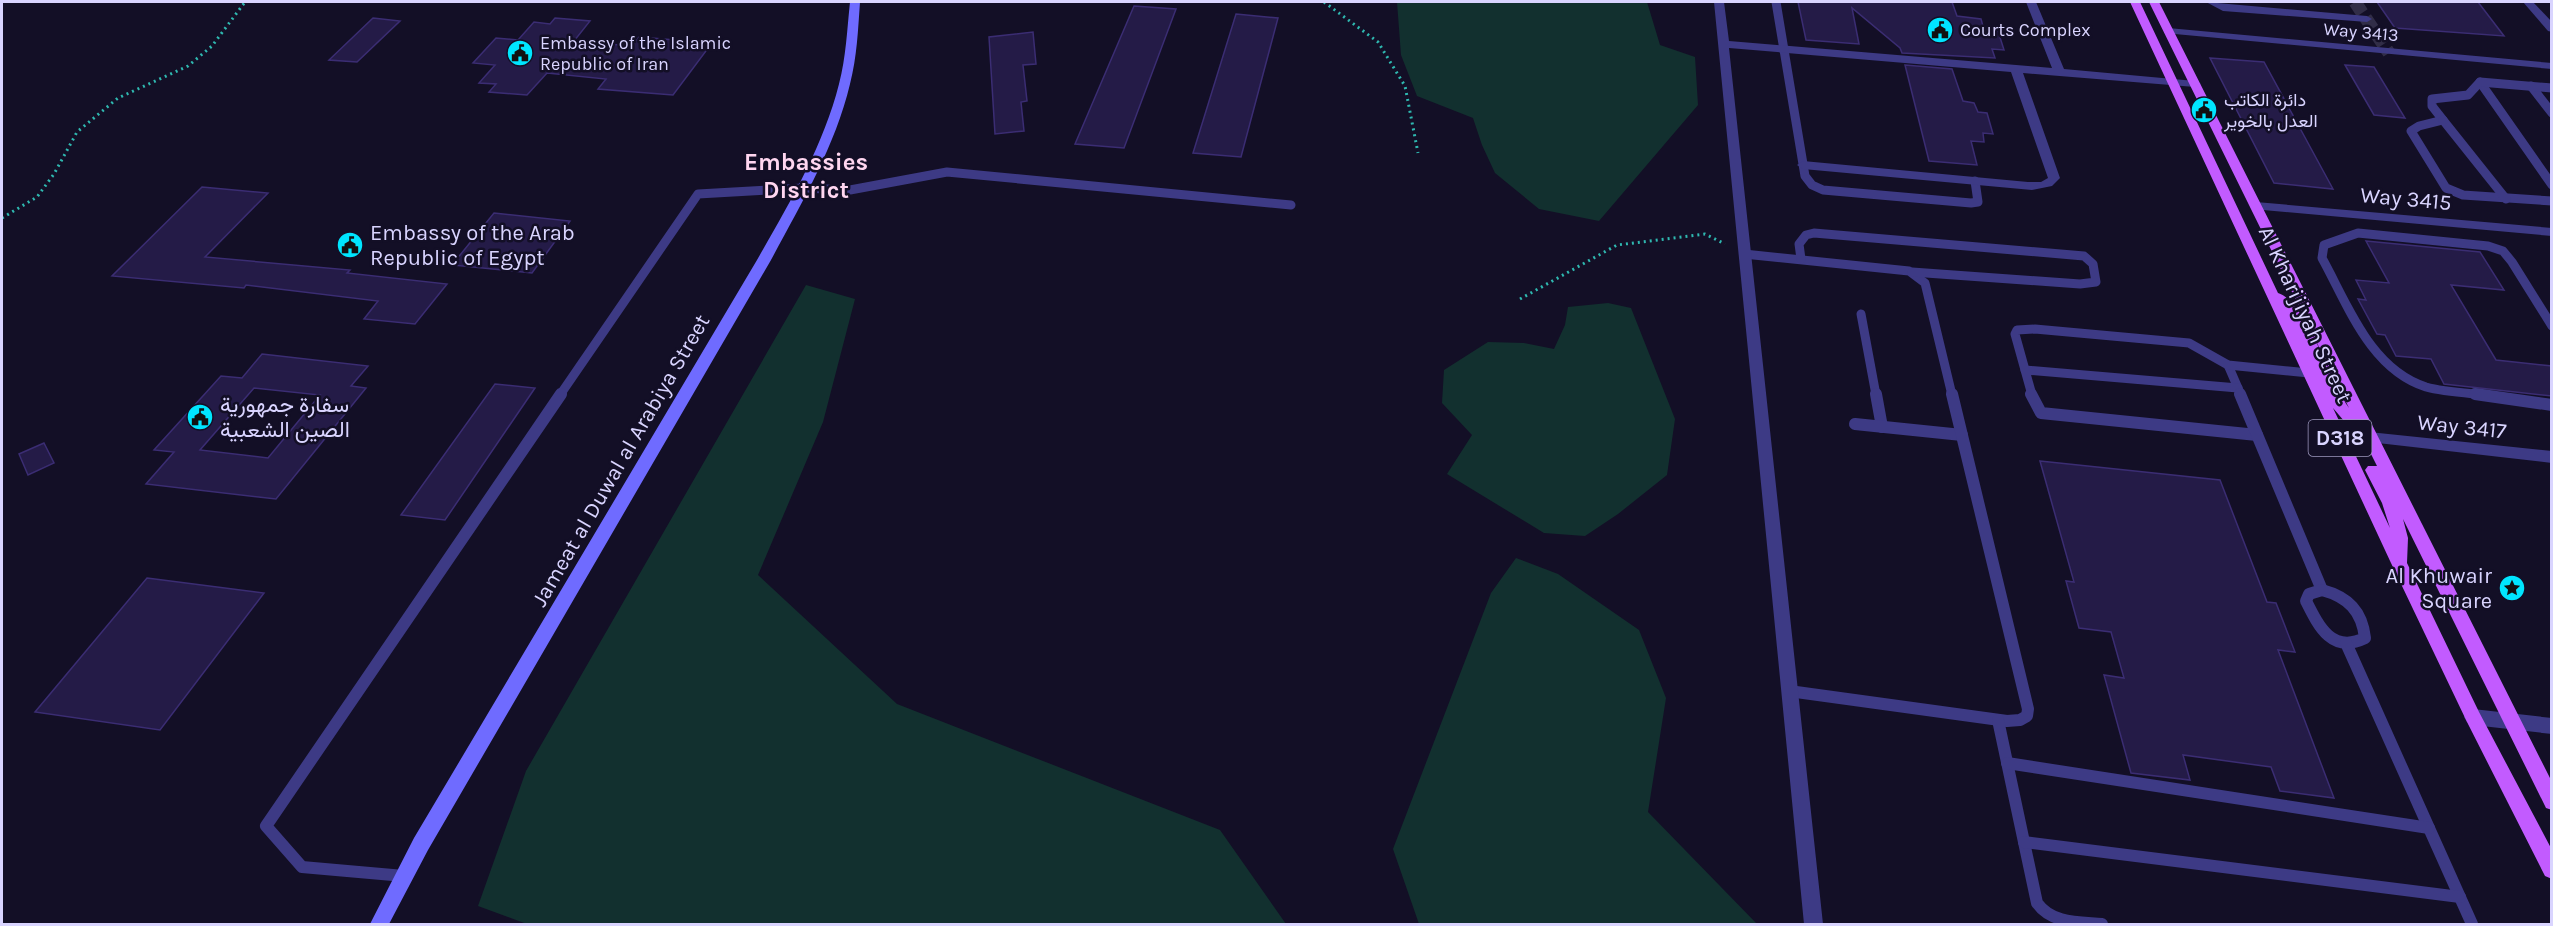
<svg xmlns="http://www.w3.org/2000/svg" width="2553" height="926" viewBox="0 0 2553 926" font-family="Karla,Vazirmatn,sans-serif">
  <style>
    .green { fill: #12302f }
    .building { fill: #241b47; stroke: #3b2d73; stroke-width: 1.5; fill-rule: evenodd }
    .lines { fill: none; stroke-linecap: round; stroke-linejoin: round }
    .street-tunnel { stroke: #312d47; stroke-width: 13; stroke-dasharray: 13 6; stroke-linecap: butt }
    .path { stroke: #2fb8b0; stroke-width: 3; stroke-dasharray: 2 4; stroke-linecap: butt }
    .lane-far1 { stroke: #3d3a85; stroke-width: 9 }
    .lane { stroke: #3d3a85; stroke-width: 12 }
    .street { fill: #3d3a85; fill-rule: evenodd }
    .secondary { fill: #6f6bff; fill-rule: evenodd }
    .primary { fill: #c25bff; fill-rule: evenodd }
    .labels { text-anchor: middle; stroke-width: 5; stroke-linejoin: round; paint-order: stroke }
    .far-poi-label { font-size: 18px; fill: #d9d4ff; stroke: #130f26; text-anchor: start }
    .far-street-label { font-size: 18px; fill: #d9d4ff; stroke: #130f26 }
    .shield { fill: #130f26; stroke: #9e99be; stroke-width: 1.5 }
    .shield-label { font-size: 21px; font-weight: bold; fill: #d9d4ff }
    .street-label { font-size: 22px; fill: #d9d4ff; stroke: #130f26 }
    .poi-label { font-size: 22px; fill: #d9d4ff; stroke: #130f26; text-anchor: start }
    .neighbourhood-label { font-size: 24px; font-weight: bold; fill: #ffd6f0; stroke: #130f26 }
  </style>
  <rect width="100%" height="100%" fill="#130f26"/>
  <g class="green">
    <path d="M1397,2H1647L1660,45L1695,57L1698,105L1599,221L1539,209L1495,173L1482,145L1473,118L1417,96L1401,55Z"/>
    <path d="M806,285L855,299L823,422L758,575L897,704L1220,830L1286,924H527L478,906L526,771Z"/>
    <path d="M1608,303L1631,308L1675,419L1667,475L1618,514L1585,536L1544,533L1447,474L1472,435L1442,403L1444,370L1488,342L1524,343L1554,349L1565,325L1568,307Z"/>
    <path d="M1516,558L1558,574L1639,630L1666,698L1648,812L1757,924H1419L1393,849L1491,593Z"/>
  </g>
  <g class="building">
    <path d="M1798,2H1952L1957,16L1981,19L1984,30L1998,31L2004,50L1992,49L1995,58L1902,53L1900,48L1852,8L1859,44L1806,40Z"/>
    <path d="M2377,2H2478L2504,36L2395,28Z"/>
    <path d="M1134,6L1176,9L1124,148L1075,144Z"/>
    <path d="M1236,14L1278,18L1241,157L1193,153Z"/>
    <path d="M373,18L400,21L357,62L329,60Z"/>
    <path d="M555,18L590,21L574,41L632,46L639,37L712,43L673,95L598,89L606,79L547,73L527,95L489,92L496,84L479,83L495,65L473,63L496,38L518,40L534,22L550,24Z"/>
    <path d="M1033,32L1036,64L1023,65L1027,101L1021,102L1024,131L995,134L989,37Z"/>
    <path d="M2210,58L2264,62L2333,189L2274,183Z"/>
    <path d="M1905,65L1952,69L1963,101L1974,103L1978,112L1987,113L1993,134L1983,133L1984,142L1971,141L1977,165L1929,161Z"/>
    <path d="M2345,65L2374,67L2405,118L2374,115Z"/>
    <path d="M202,187L268,193L205,257L350,270L347,273L447,284L415,324L364,319L378,301L246,285L244,288L112,276Z"/>
    <path d="M494,213L570,221L532,273L452,265Z"/>
    <path d="M2366,241L2480,252L2504,290L2451,285L2496,360L2552,366V396L2444,384L2431,359L2396,356L2385,335L2377,334L2358,299L2366,300L2356,280L2389,283Z"/>
    <path d="M262,354L368,366L351,386L366,388L276,499L146,484L174,452L154,450L221,376L242,378ZM254,388L320,395L268,458L200,450Z"/>
    <path d="M495,384L535,388L445,520L401,515Z"/>
    <path d="M44,443L54,463L28,475L19,454Z"/>
    <path d="M2040,461L2220,480L2267,602L2276,603L2295,652L2278,650L2334,798L2280,791L2271,767L2183,755L2190,780L2131,773L2104,675L2124,678L2111,632L2079,628L2066,581L2074,582Z"/>
    <path d="M147,578L264,593L160,730L35,712Z"/>
  </g>
  <g class="lines">
    <path class="street-tunnel" d="M2355,2L2389,53"/>
    <g class="path">
      <path d="M1324,2L1378,42L1405,86L1418,153"/>
      <path d="M2,218L37,197L54,174L77,132L118,98L188,66L212,46L245,2"/>
      <path d="M1520,299L1617,245L1705,234L1725,244"/>
    </g>
    <g class="lane-far1">
      <path d="M1776,2L1805,176L1812,185L1823,190L1971,203L1978,202L1975,181"/>
      <path d="M2480,82L2552,185"/>
      <path d="M2531,86L2552,113"/>
      <path d="M2552,88L2480,82L2468,95L2432,99V106L2443,120L2419,126L2411,131L2446,188L2463,195L2552,201"/>
      <path d="M2443,120L2506,199"/>
      <path d="M1744,254L1909,271L1925,283L1952,395"/>
      <path d="M1801,259L1799,244L1806,235L1814,233L2084,256L2093,264L2096,282L2080,284L1912,272"/>
      <path d="M1861,314L1876,395"/>
      <path d="M2228,365L2241,395"/>
      <path d="M2025,370L2238,388"/>
      <path d="M560,395L698,194L803,188L850,190L947,172L1291,205"/>
      <path d="M2032,395L2015,334L2017,330L2035,329L2189,343L2228,365L2309,373"/>
      <path d="M2486,395C2467,393 2444,392 2426,387C2370,369 2348,305 2322,258L2324,245L2358,233L2488,246L2503,251L2512,262L2552,326"/>
    </g>
    <g class="lane">
      <path d="M1876,394L1882,427"/>
      <path d="M2031,394L2041,413L2257,435"/>
      <path d="M2240,394L2322,590"/>
      <path d="M2475,394L2552,405"/>
      <path d="M1855,424L1962,435"/>
      <path d="M2322,590C2348,597 2362,611 2365,638C2332,654 2319,627 2306,601L2309,594Z"/>
      <path d="M2346,643L2472,924"/>
      <path d="M1789,691L2007,721L2020,720L2027,716L2028,709L1952,394"/>
      <path d="M1998,720L2037,903C2052,924 2079,922 2102,924"/>
      <path d="M2007,763L2429,828"/>
      <path d="M2024,842L2460,897"/>
      <path d="M404,876L302,867L266,826L561,394"/>
    </g>
    <g class="street">
      <path d="M1714,2H1724L1729,41L2052,68L2026,2H2036L2064,69L2195,81L2201,84L2195,87L2023,73L2060,178L2052,186L2032,190L1803,169L1797,165L1803,161L2028,182H2041L2048,178L2011,72L1729,48L1823,924H1804Z"/>
      <path d="M2206,2L2367,16L2372,19L2367,22L2223,11Z"/>
      <path d="M2523,2H2533L2552,22V32L2548,31Z"/>
      <path d="M2168,28L2552,63V69L2164,33V29Z"/>
      <path d="M2256,202L2552,228V236L2252,209L2250,206L2252,203Z"/>
      <path d="M2369,432L2552,451V463L2369,442L2364,441L2362,437L2364,433Z"/>
      <path d="M2473,709L2552,718V734L2473,725L2467,722L2464,717L2467,712Z"/>
    </g>
    <path class="secondary" d="M850,2H860C858,30 857,57 850,84C835,147 801,204 771,260L428,850L389,924H370L414,838L757,260C789,204 823,147 839,84C846,57 847,30 850,2Z"/>
    <path class="primary" d="M2130,2H2140L2278,293C2306,301 2331,383 2349,408L2149,2H2159L2552,782V810L2546,808L2403,519L2408,538L2407,563L2479,712L2552,850V879L2545,876L2467,722L2391,563ZM2333,408L2356,435L2362,436L2377,466H2368L2365,470L2382,503L2390,528Z"/>
  </g>
  <defs>
    <symbol id="civic-disc" viewBox="-11 -11 22 22"><circle r="9.5" fill="#00e5ff" stroke="#130f26"/><path d="M-.6-6.5H3V-4.5H.6V-3L4-1V1h2V6H-6V1h2V-1L-.6-3ZM-1.2 2.5V6h2.4V2.5Z" fill="#111"/></symbol>
    <symbol id="sight-disc" viewBox="-11 -11 22 22"><circle r="9.5" fill="#00e5ff" stroke="#130f26"/><path d="M0-6L1.8-2.2L6-1.7L2.9 1.2L3.7 5.4L0 3.3L-3.7 5.4L-2.9 1.2L-6-1.7L-1.8-2.2Z" fill="#111"/></symbol>
  </defs>
  <g fill-rule="evenodd">
    <use href="#civic-disc" x="1925" y="15" width="30" height="30"/>
    <use href="#civic-disc" x="505" y="38" width="30" height="30"/>
    <use href="#civic-disc" x="2189" y="95" width="30" height="30"/>
    <use href="#civic-disc" x="335" y="230" width="30" height="30"/>
    <use href="#civic-disc" x="185" y="402" width="30" height="30"/>
    <use href="#sight-disc" x="2497" y="573" width="30" height="30"/>
  </g>
  <g class="labels">
    <g class="far-poi-label">
      <text x="1960" y="36">Courts Complex</text>
      <text x="540" y="49">Embassy of the Islamic<tspan x="540" dy="21">Republic of Iran</tspan></text>
      <text x="2224" y="106">دائرة الكاتب<tspan x="2224" dy="21">العدل بالخوير</tspan></text>
    </g>
    <g class="far-street-label">
      <text transform="translate(2361 32) rotate(5)" y="6">Way 3413</text>
    </g>
    <rect class="shield" x="2308.5" y="420" width="63" height="36" rx="4.5"/>
    <g class="shield-label">
      <text x="2340" y="445">D318</text>
    </g>
    <g class="street-label">
      <text transform="translate(2406 198) rotate(5)" y="8">Way 3415</text>
      <text transform="translate(2306 314) rotate(65)" y="8">Al Kharijiyah Street</text>
      <text transform="translate(2462 426) rotate(6)" y="8">Way 3417</text>
      <text transform="translate(620 460) rotate(-60)" y="8">Jameat al Duwal al Arabiya Street</text>
    </g>
    <g class="poi-label">
      <text x="370" y="240">Embassy of the Arab<tspan x="370" dy="25">Republic of Egypt</tspan></text>
      <text x="220" y="412">سفارة جمهورية<tspan x="220" dy="25">الصين الشعبية</tspan></text>
      <text x="2492" y="583" text-anchor="end">Al Khuwair<tspan x="2492" dy="25">Square</tspan></text>
    </g>
    <g class="neighbourhood-label">
      <text x="806" y="170">Embassies<tspan x="806" dy="28">District</tspan></text>
    </g>
  </g>
  <rect width="2553" height="926" fill="none" stroke="#d9d4ff" stroke-width="6"/>
</svg>
